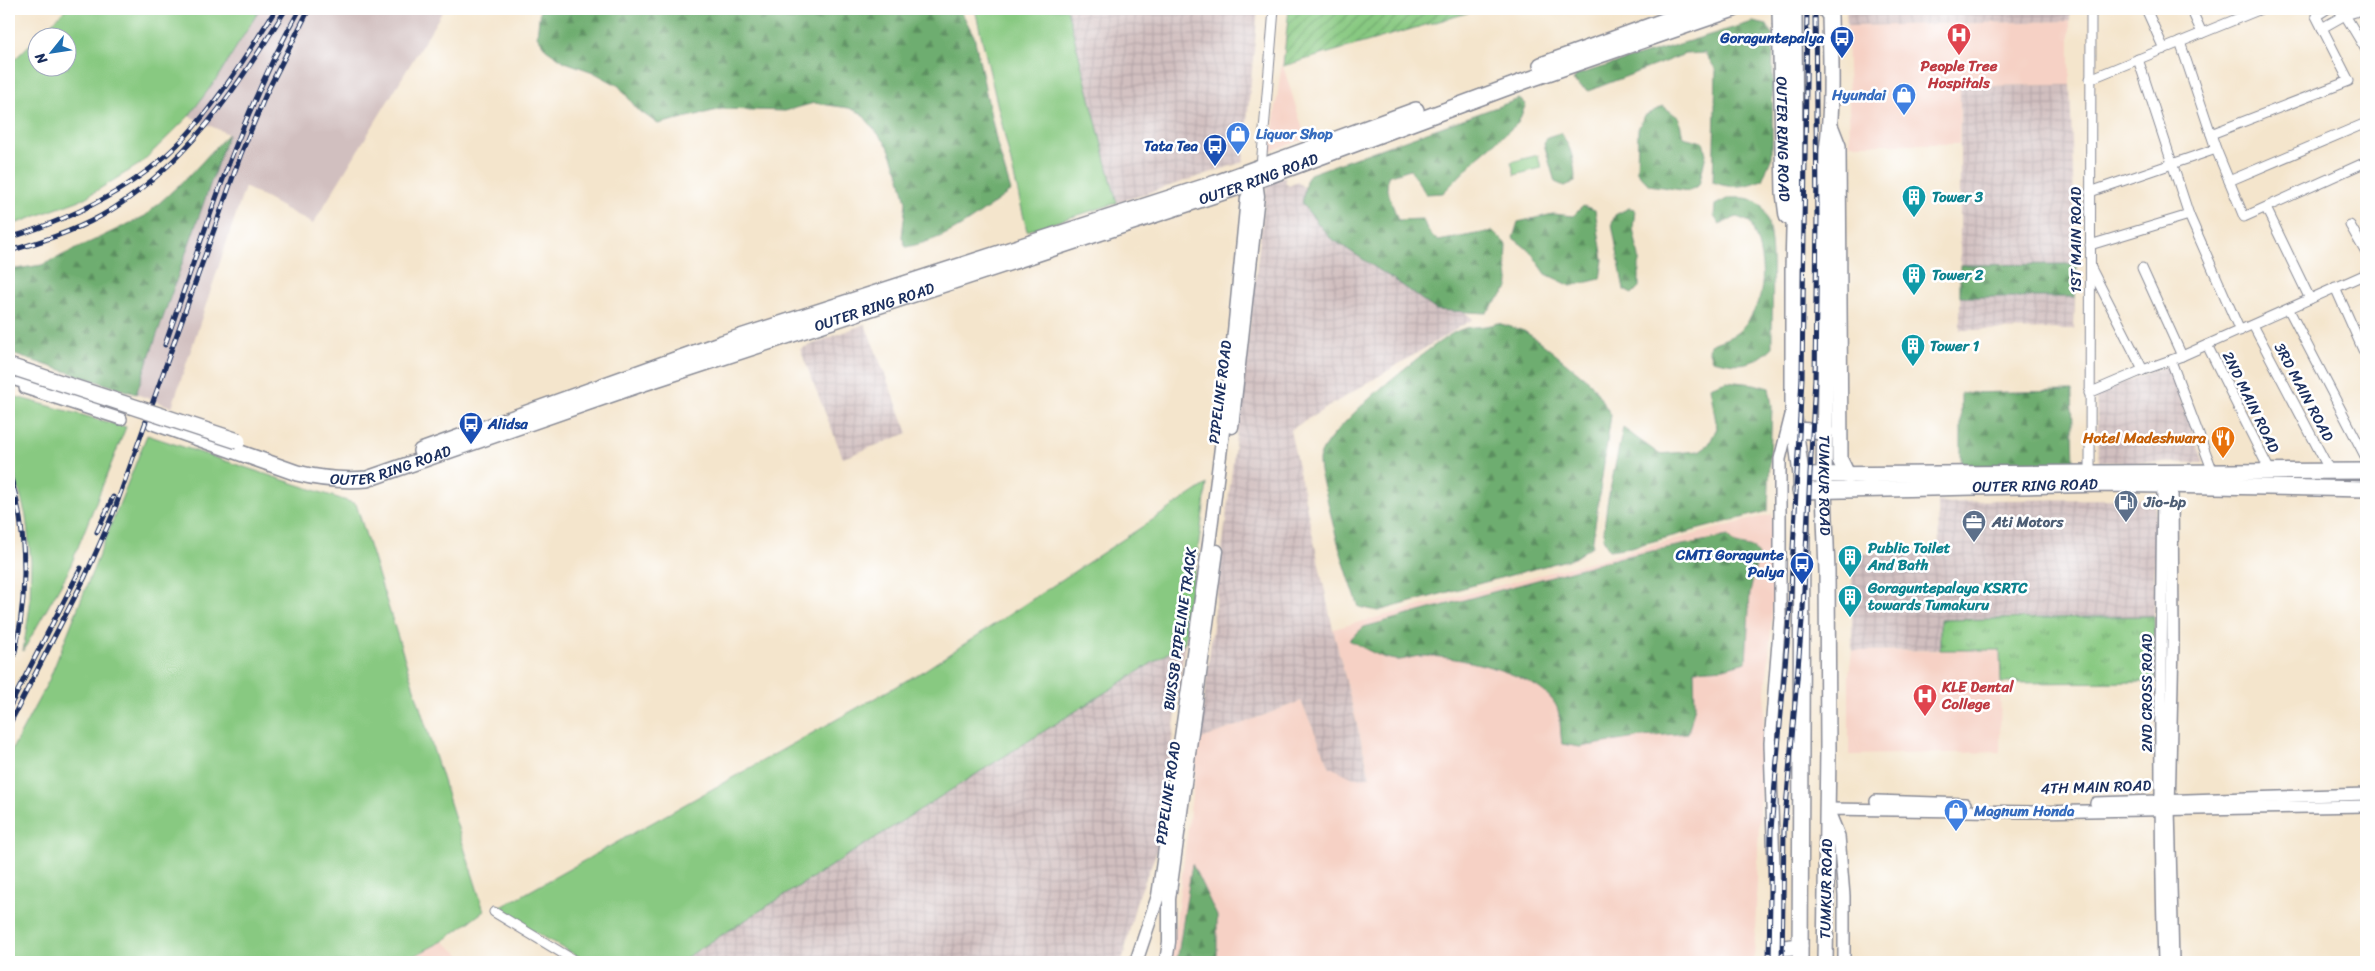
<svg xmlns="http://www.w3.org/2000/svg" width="2375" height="971" viewBox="0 0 2375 971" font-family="Sriracha,sans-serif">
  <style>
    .built { fill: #f6d1c5 }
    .industrial { fill: url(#industrial-grid) }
    .railway { fill: #d1bfbf }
    .grass { fill: #88c981; stroke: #527c70; fill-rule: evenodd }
    .forest { fill: url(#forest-firs); stroke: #446e66 }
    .park { fill: url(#park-tufts); stroke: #527c70 }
    .garden { fill: url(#garden-furrows); stroke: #527c70 }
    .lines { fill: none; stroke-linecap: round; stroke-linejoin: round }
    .minor-casing { stroke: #888a95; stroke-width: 11 }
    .tertiary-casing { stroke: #888a95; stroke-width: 14 }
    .secondary-casing { stroke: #888a95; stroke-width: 15 }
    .trunk-casing { stroke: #888a95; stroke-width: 18 }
    .minor { stroke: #fff; stroke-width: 9 }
    .tertiary { stroke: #fff; stroke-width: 11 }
    .secondary { stroke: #fff; stroke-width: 12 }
    .trunk { stroke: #fff; stroke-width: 15 }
    .rail-casing { stroke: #1b2f5e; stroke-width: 5 }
    .rail { stroke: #fff; stroke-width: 3; stroke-dasharray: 9; stroke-linecap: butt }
    .trunk-bridge-casing { stroke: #888a95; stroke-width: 18; stroke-linecap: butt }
    .trunk-bridge { stroke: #fff; stroke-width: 15 }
    .labels { text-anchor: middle; stroke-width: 5; stroke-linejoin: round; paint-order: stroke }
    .transit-label { font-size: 15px; font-weight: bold; fill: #164399; stroke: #fff; text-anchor: end }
    .health-label { font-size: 15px; font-weight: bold; fill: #be3a42; stroke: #fff }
    .shop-label { font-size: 15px; font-weight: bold; fill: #366cbe; stroke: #fff; text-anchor: start }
    .street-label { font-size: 15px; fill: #1b2f5e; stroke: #fff }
    .culture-label { font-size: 15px; font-weight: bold; fill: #0d838f; stroke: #fff; text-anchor: start }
    .food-label { font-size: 15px; font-weight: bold; fill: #c56008; stroke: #fff; text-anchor: end }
    .service-label { font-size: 15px; font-weight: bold; fill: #4e5e75; stroke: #fff; text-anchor: start }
  </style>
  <defs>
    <pattern id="industrial-grid" width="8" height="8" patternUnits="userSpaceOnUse" patternTransform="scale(1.25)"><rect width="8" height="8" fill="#d1bfbf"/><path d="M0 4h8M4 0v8" fill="none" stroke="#b3a4a7"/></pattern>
    <pattern id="forest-firs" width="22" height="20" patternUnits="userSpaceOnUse" patternTransform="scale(1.25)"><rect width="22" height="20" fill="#6ead6f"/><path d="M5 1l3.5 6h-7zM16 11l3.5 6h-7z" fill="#5a8d5e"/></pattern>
    <pattern id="park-tufts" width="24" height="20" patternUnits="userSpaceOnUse" patternTransform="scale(1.25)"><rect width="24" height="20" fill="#88c981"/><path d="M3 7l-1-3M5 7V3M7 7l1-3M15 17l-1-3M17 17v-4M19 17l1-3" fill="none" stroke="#6ea46d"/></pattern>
    <pattern id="garden-furrows" width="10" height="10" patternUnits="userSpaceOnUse" patternTransform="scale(1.25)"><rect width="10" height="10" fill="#88c981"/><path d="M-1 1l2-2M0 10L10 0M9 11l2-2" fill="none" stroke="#6ea46d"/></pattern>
  </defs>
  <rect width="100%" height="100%" fill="#fff"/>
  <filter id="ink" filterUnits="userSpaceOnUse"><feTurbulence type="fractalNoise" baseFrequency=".02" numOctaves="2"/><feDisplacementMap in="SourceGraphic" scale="10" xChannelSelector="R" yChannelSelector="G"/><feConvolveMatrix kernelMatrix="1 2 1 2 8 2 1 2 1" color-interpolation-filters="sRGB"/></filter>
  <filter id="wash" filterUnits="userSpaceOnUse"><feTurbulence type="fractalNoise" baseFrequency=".0096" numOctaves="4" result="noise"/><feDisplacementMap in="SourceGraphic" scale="20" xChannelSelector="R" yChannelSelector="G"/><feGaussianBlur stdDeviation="1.12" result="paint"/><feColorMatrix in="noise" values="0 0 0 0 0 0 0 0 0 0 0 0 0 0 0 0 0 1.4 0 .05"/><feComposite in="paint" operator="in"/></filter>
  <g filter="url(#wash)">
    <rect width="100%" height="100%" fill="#f4e5cc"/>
    <g class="built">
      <path d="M1289,9H1481L1283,66L1306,139L1270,151Z"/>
      <path d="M2070,21V85L1960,86L1959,144H1850L1847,26Z"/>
      <path d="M1772,514L1774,589L1762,744L1754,962H1171L1199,740L1301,701L1330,767L1370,776L1333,629Z"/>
      <path d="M2001,650L2000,752L1849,755V675L1852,651Z"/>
      <path d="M443,941L469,962H402Z"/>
    </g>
    <g class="industrial">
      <path d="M1067,9H1258L1243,162L1117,203Z"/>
      <path d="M1846,9H2070V21L1847,26Z"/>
      <path d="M2070,85L2076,264L1960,265V86Z"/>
      <path d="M1285,177V182L1289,186L1297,182L1473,319L1290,430L1333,629L1370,777L1354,778L1330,767L1301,701L1199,740L1267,183Z"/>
      <path d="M1960,297H2075L2074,329L1960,330Z"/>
      <path d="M865,324L908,433L843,458L800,349Z"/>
      <path d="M2168,365L2204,463L2099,462L2096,393Z"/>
      <path d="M2155,499L2154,616L1940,620V650L1852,651V554L1939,552L1938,501L1946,503L1997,500Z"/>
      <path d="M1185,642L1158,848L1136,903L1122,962H679Z"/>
    </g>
    <path class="railway" d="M260,9H444L313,224L245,187L172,407L136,394L228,134L189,116L217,78Z"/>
    <g class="grass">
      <path d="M66,9H260L217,78L189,116L140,164L83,199L9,226V65ZM38,38H68V68H38Z"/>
      <path d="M975,9H1067L1117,203L1027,231Z"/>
      <path d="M1538,155L1541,168L1515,175L1511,162Z"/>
      <path d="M9,395L126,427L68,572L23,651L30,606L31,561L26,516L9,453Z"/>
      <path d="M147,435L356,504L484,911L443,941L402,962H9V755L49,680Z"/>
      <path d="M1207,484L1185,642L679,962H588L496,910L925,670Z"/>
    </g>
    <g class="forest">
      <path d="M540,9H960L974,36L997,144L1011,191C974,217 952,238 906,247L902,237L906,202L899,174L888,146L861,113L849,108L814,103L785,111L722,109L658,124L637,109L619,86L593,72L565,62L546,49L537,36Z"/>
      <path d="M1753,22L1767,25L1773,37L1772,157L1762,180C1744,187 1730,189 1713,182L1716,70L1705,53L1685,54L1588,91L1573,81L1576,75Z"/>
      <path d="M1519,99L1526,104L1518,123L1479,156L1443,193L1426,194L1410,169L1388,176L1387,190L1398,220L1423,219L1427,230L1438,241L1493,231L1507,245L1506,265L1509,287L1486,313L1436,310L1402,285L1329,237L1302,204L1306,181L1310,174Z"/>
      <path d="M1663,106L1679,118L1683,137L1703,142L1706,154L1699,185L1688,191L1649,185L1637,172L1638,129L1644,116Z"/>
      <path d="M1560,133C1572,146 1575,165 1575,182L1564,186L1555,182L1544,144L1547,137Z"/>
      <path d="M228,134L136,394L9,353V270L42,265L145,216L190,175Z"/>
      <path d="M1729,198C1740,198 1753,196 1761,206C1778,226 1771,319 1772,348C1751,367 1740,366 1712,360L1709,352L1710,345C1718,341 1731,338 1738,332C1771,301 1766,259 1750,222L1737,217L1719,224L1714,216L1715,205Z"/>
      <path d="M1583,206L1595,210L1603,260L1600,279L1571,286L1546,274L1530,251L1513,238L1518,222L1553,214L1573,216Z"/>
      <path d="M1629,208L1635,209L1633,228L1639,257V287L1632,294L1624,290L1612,223L1615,215Z"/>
      <path d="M2076,264L2075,297H1960V265Z"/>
      <path d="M1498,323L1524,331L1539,341L1591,383L1611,415L1592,546L1574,558L1378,611L1359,607C1346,571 1335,536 1327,498C1324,486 1319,473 1319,461C1319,434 1429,346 1455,332C1471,324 1482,329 1498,323Z"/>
      <path d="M1726,381L1754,384L1769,388L1772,406L1768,511L1631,547L1609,550L1603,538L1607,504L1623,428L1659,454L1699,451L1709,444L1717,428L1710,387Z"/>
      <path d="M2072,391L2074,467H1961V393Z"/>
      <path d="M1728,536L1736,544L1753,548L1758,556L1750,592L1746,662L1724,668L1694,670L1695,706L1688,733L1642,737L1580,747L1562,744C1560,733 1561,720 1558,710C1546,674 1454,655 1421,656C1413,656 1403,661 1395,660C1380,658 1362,647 1349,640L1364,627L1622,557Z"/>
      <path d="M1192,864L1217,916V962H1177Z"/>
    </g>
    <path class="park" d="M2154,616L2155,682L2001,683L2000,650H1940V620Z"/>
    <path class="garden" d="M1289,9H1481L1283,66Z"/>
  </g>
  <g filter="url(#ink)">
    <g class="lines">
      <defs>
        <g id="minor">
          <path d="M2146,9L2164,49"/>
          <path d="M2191,9L2202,33"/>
          <path d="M2338,9L2345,15L2366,50"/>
          <path d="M2322,28L2345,15L2366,9"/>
          <path d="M2180,42L2216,149L2244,217L2366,162"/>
          <path d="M2138,59L2189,215L2240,331"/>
          <path d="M2090,79L2261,9"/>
          <path d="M2211,134L2349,81L2316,16L2327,9"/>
          <path d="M1261,167L1274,9"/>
          <path d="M2229,181L2366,123"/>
          <path d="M2090,192L2216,149"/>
          <path d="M2266,208L2310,299"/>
          <path d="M2350,225L2366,253"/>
          <path d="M2090,245L2189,215"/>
          <path d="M2091,268L2143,370"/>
          <path d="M2142,268L2182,356"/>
          <path d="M2335,287L2363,350"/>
          <path d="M2289,310L2366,458"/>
          <path d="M2253,325L2330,471"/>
          <path d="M2207,345L2270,471"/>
          <path d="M2171,361L2213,472"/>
          <path d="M2089,393L2143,370L2182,356L2366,274"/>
          <path d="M2090,472L2091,9"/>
          <path d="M494,912L577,962"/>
        </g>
        <g id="tertiary">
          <path d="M25,388L121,419"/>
          <path d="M2163,485C2161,644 2159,803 2164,962"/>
          <path d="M2172,485L2173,642L2169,809L2173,962"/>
          <path d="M1876,801L1965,804"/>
          <path d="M2096,803L2366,794"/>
          <path d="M1777,962L1770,743L1780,617V459L1791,415"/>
          <path d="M1844,962V896L1839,836L1828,809L2032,812L2366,806"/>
        </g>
        <g id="secondary">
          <path d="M1232,427L1258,196L1256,181"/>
          <path d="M1136,962L1158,896L1210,536L1229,383L1247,198L1256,181"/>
          <path d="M1166,962L1169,942V899L1217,551"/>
        </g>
        <g id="trunk">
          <path id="s1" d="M1780,9L1784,193L1787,216"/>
          <path d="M1794,9L1795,191L1793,270V409L1801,475L1802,519L1800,962"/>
          <path id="s2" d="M1825,9L1830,16C1831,61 1833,106 1827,151L1824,490L1827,571L1828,750L1825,962"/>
          <path d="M1541,65L1697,9"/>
          <path d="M1831,128L1838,146L1840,460L1848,476"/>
          <path d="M9,376L94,401"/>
          <path id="s3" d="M153,422L297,473C321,479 343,481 367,479L641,384L1236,188L1522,82L1734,9"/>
          <path d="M1796,430L1826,432"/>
          <path d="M421,451L722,343L1216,183L1416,110"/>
          <path d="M1801,475L2366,471"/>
          <path id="s4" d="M1800,491L2105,484L2366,489"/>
          <path d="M1776,949L1800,946"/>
        </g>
      </defs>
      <use href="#minor" class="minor-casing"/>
      <use href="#tertiary" class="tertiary-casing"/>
      <use href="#secondary" class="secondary-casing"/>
      <use href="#trunk" class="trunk-casing"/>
      <use href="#minor" class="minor"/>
      <use href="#tertiary" class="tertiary"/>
      <use href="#secondary" class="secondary"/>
      <use href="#trunk" class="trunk"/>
      <defs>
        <g id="rail">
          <path d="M9,238C77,217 146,183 193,128C225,91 250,50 276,9"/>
          <path d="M9,251C40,242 72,232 101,216C184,169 237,88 286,9"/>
          <path d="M165,345C205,231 240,114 300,9"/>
          <path d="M9,472C30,537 28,610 9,675"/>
          <path d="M97,532L113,497"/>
          <path d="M9,708L81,568"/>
          <path d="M9,725L85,577L113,514L241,154L266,94L309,9"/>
          <path d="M1769,962L1771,830L1790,608L1802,377L1807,9"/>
          <path d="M1782,962L1784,831L1803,609L1815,378L1817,216L1815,9"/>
        </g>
      </defs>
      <use href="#rail" class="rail-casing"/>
      <use href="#rail" class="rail"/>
      <defs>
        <path id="trunk-bridge" d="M9,366L238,441"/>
      </defs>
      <use href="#trunk-bridge" class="trunk-bridge-casing"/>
      <use href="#trunk-bridge" class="trunk-bridge"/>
    </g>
  </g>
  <defs>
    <symbol id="hospital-pin" viewBox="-11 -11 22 30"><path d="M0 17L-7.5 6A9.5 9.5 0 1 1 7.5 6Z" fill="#e0444e" stroke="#fff"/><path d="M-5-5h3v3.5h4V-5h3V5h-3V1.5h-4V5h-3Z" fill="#fff"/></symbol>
    <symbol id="bus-pin" viewBox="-11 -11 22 30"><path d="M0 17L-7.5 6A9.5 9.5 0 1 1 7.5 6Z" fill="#1a4fb4" stroke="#fff"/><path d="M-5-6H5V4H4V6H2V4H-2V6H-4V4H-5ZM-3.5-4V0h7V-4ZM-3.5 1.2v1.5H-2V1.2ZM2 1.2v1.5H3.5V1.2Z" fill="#fff"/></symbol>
    <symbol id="shop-pin" viewBox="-11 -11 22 30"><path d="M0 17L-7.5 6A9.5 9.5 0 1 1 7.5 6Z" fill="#3f7fe0" stroke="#fff"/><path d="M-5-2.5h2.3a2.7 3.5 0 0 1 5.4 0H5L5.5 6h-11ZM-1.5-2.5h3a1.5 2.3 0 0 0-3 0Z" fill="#fff"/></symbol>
    <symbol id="building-pin" viewBox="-11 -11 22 30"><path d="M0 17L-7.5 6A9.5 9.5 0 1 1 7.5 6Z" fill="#0f9aa8" stroke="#fff"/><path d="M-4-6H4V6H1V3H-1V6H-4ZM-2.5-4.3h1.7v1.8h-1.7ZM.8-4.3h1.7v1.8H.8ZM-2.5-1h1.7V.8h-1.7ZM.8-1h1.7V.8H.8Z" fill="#fff"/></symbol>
    <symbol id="restaurant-pin" viewBox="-11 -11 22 30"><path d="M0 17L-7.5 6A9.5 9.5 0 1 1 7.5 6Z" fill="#e8710a" stroke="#fff"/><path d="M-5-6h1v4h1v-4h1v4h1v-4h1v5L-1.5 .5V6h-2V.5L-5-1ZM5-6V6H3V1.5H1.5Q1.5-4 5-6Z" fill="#fff"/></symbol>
    <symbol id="fuel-pin" viewBox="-11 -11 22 30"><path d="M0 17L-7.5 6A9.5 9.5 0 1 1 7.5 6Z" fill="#5c6f8a" stroke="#fff"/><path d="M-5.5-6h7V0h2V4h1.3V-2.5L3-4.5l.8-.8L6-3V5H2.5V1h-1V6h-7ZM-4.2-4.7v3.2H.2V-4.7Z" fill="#fff"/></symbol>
    <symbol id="office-pin" viewBox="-11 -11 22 30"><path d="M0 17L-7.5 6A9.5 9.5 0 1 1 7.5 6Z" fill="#5c6f8a" stroke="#fff"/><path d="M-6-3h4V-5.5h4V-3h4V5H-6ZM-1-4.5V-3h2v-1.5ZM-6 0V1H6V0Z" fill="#fff"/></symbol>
  </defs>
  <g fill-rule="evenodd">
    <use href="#hospital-pin" x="1945" y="21" width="28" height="38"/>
    <use href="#bus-pin" x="1828" y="24" width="28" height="38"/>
    <use href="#shop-pin" x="1890" y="81" width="28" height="38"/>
    <use href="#shop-pin" x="1224" y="120" width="28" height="38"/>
    <use href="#bus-pin" x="1201" y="132" width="28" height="38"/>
    <use href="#building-pin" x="1900" y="183" width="28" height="38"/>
    <use href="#building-pin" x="1900" y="261" width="28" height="38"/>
    <use href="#building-pin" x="1899" y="332" width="28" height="38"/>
    <use href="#bus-pin" x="457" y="410" width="28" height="38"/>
    <use href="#restaurant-pin" x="2209" y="424" width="28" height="38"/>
    <use href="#fuel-pin" x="2112" y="488" width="28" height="38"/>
    <use href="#office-pin" x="1960" y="508" width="28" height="38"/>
    <use href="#building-pin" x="1836" y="543" width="28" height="38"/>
    <use href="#bus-pin" x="1788" y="550" width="28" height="38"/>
    <use href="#building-pin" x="1836" y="583" width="28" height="38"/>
    <use href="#hospital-pin" x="1911" y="682" width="28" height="38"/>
    <use href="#shop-pin" x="1942" y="797" width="28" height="38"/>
  </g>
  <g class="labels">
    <g class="transit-label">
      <text x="1824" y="43">Goraguntepalya</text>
      <text x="1198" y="151">Tata Tea</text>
      <text x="488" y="429" text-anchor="start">Alidsa</text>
      <text x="1784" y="560">CMTI Goragunte<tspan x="1784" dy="17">Palya</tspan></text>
    </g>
    <g class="health-label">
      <text x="1959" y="71">People Tree<tspan x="1959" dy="17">Hospitals</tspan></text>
      <text x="1942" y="692" text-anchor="start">KLE Dental<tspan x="1942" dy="17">College</tspan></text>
    </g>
    <g class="shop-label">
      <text x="1886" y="100" text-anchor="end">Hyundai</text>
      <text x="1256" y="139">Liquor Shop</text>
      <text x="1974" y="816">Magnum Honda</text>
    </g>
    <g class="street-label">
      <text dy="5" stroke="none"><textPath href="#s1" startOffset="130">OUTER RING ROAD</textPath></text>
      <text dy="5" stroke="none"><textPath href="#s3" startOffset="1164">OUTER RING ROAD</textPath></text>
      <text transform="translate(2076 240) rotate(-90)" y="5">1ST MAIN ROAD</text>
      <text dy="5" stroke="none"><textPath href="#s3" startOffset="759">OUTER RING ROAD</textPath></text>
      <text transform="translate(1220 392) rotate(-83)" y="5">PIPELINE ROAD</text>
      <text transform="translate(2304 392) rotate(62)" y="5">3RD MAIN ROAD</text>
      <text transform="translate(2251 402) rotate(64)" y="5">2ND MAIN ROAD</text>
      <text dy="5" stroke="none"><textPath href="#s3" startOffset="249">OUTER RING ROAD</textPath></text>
      <text dy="5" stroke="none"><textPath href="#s2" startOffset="478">TUMKUR ROAD</textPath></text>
      <text dy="5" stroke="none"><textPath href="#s4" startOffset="235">OUTER RING ROAD</textPath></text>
      <text transform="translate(1180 629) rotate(-82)" y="5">BWSSB PIPELINE TRACK</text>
      <text transform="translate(2147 693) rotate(-90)" y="5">2ND CROSS ROAD</text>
      <text transform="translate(2096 787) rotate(-2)" y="5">4TH MAIN ROAD</text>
      <text transform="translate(1168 793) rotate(-82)" y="5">PIPELINE ROAD</text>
      <text transform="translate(1826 889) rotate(-89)" y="5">TUMKUR ROAD</text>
    </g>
    <g class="culture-label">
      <text x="1932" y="202">Tower 3</text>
      <text x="1932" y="280">Tower 2</text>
      <text x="1930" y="351">Tower 1</text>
      <text x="1868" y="553">Public Toilet<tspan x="1868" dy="17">And Bath</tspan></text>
      <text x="1868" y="593">Goraguntepalaya KSRTC<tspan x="1868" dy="17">towards Tumakuru</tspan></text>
    </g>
    <g class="food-label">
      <text x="2206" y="443">Hotel Madeshwara</text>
    </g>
    <g class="service-label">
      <text x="2144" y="507">Jio-bp</text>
      <text x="1992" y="527">Ati Motors</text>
    </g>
  </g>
  <rect width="2375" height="971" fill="none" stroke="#fff" stroke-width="30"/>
  <g transform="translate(52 52) rotate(240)"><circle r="24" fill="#ffffff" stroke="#a4acbf"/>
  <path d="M0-4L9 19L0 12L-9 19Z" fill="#1f6fb2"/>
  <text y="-8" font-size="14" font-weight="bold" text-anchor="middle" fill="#1b2f5e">N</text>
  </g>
</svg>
